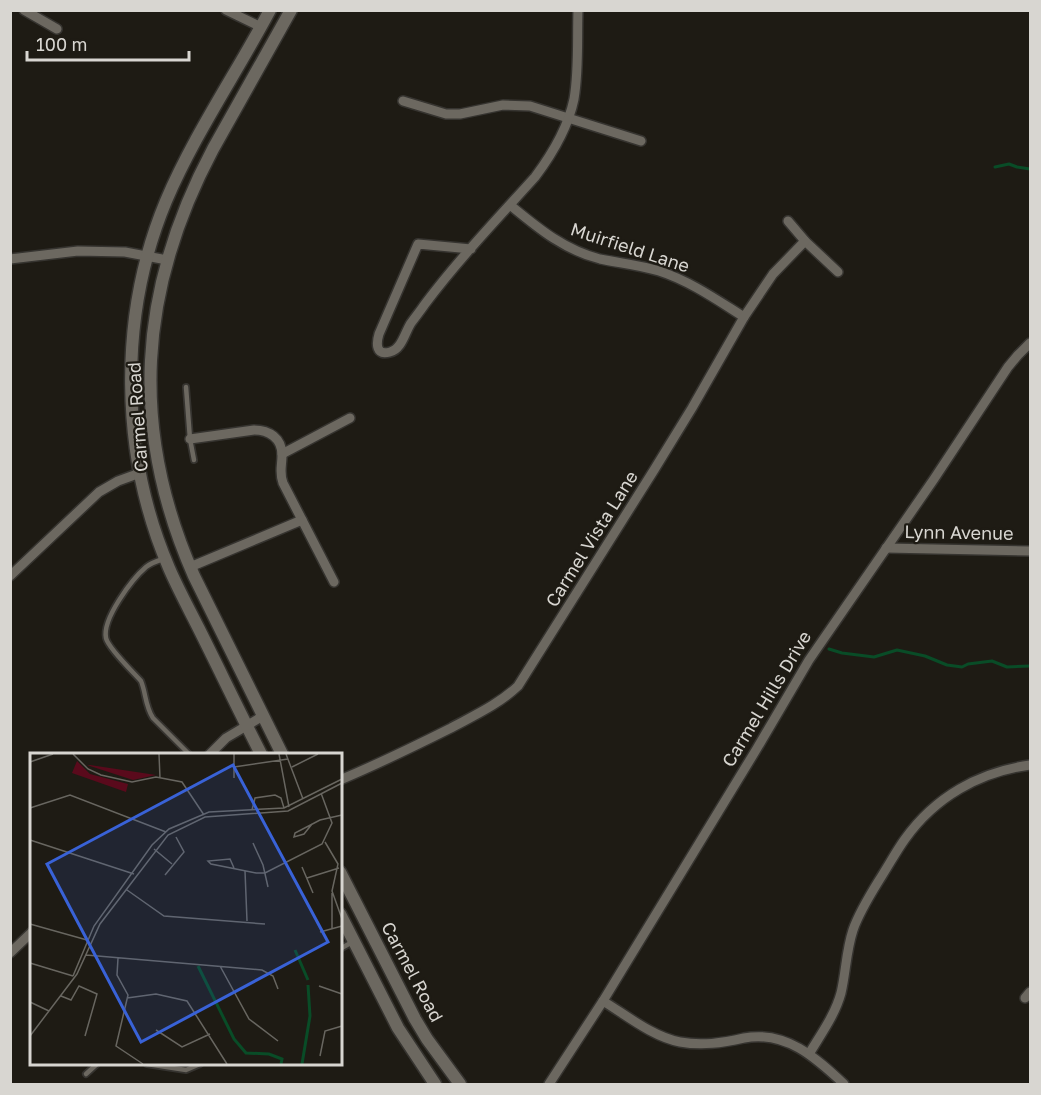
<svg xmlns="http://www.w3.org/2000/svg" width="1041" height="1095" viewBox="0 0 1041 1095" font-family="'Golos Text',sans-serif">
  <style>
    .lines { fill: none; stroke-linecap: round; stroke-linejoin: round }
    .stream { stroke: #094c27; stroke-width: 3 }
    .service-casing { stroke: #363430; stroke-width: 8 }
    .minor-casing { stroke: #363430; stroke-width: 12 }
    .secondary-casing { stroke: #363430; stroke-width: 15 }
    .service { stroke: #6c6860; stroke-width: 4.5 }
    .minor { stroke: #6c6860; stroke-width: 9 }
    .secondary { stroke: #6c6860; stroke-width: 12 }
    .labels { text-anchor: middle; stroke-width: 4.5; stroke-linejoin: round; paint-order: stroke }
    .street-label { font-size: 18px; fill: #d8d6d1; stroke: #1e1b14 }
    .inset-river { fill: none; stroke: #094c27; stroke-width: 3 }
    .inset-road { fill: none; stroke: #686660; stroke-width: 1.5 }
    .view { fill: #3962d7; fill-opacity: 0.15; stroke: #3962d7; stroke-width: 3 }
    .inset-edge { fill: none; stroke: #d8d6d1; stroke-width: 3 }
  </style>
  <rect width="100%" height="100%" fill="#1e1b14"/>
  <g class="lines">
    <g class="stream">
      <path d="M995,167L1009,164L1017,167L1030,169"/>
      <path d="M829,649L842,653L874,657L897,650L925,656L947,665L962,667L968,664L992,661L1007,667L1030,666"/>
    </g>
    <defs>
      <g id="service">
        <path d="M186,387L190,439L194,460"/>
        <path d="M163,559C157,561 151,563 146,567C132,579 102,619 106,638C108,648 133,672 141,681C146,693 145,706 153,718L189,754"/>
        <path d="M340,949L354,941"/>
        <path d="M147,1064L186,1070L200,1064"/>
        <path d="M86,1074L97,1064"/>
      </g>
      <g id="minor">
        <path d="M24,10L57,29"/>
        <path d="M226,10L261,27"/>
        <path d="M403,101L446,114H460L503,105L530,106L641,141"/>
        <path d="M510,205C538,228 564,250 600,259C619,263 640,265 659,271C690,281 717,300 744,317"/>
        <path d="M788,221L805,241L838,272"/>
        <path d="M471,249L418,244L379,334C376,344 376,356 390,352C402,349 405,332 411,323C416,316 421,310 425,304C458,260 498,218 535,177C553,153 568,128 574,99C579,70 577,39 578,10"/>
        <path d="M10,259L78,251L125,252L167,260"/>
        <path d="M190,439L254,430C269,430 282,438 282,455C282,466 279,473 283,483L334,582"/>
        <path d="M282,454L350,418"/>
        <path d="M886,548L1030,551"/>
        <path d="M190,567L302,520"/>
        <path d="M10,576L99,492L118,481L140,473"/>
        <path d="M210,754L226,738L263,716"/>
        <path d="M340,780C378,764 415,746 451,728C475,715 499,704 518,686L654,470L692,408L744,317L773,274L805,241"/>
        <path d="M10,953L32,932"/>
        <path d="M1025,998L1030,992"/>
        <path d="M603,1001C626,1015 653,1037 680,1042C702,1046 722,1043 744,1038C786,1030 816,1058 844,1084"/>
        <path d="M809,1054C821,1034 835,1015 841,993C846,972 846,951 853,930C860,910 872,892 883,874C890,863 897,850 905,839C935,797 979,772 1030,765"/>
        <path d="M549,1084L603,1001L756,750L809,660L934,479L1008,367L1018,355L1030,343"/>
      </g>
      <g id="secondary">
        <path d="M261,754C240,713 220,671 199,629C189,609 178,589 169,568C120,454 118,316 166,201C194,135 236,74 270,10"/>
        <path d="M282,754L194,576C129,429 138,290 213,149L291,10"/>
        <path d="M340,872L415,1019L427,1039L460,1084"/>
        <path d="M340,914L398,1028L435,1084"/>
      </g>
    </defs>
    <use href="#service" class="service-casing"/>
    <use href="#minor" class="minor-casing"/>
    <use href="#secondary" class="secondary-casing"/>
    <use href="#service" class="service"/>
    <use href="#minor" class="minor"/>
    <use href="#secondary" class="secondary"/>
  </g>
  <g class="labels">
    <g class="street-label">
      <text transform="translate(630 248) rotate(18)" y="6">Muirfield Lane</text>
      <text transform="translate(138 417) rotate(-94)" y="6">Carmel Road</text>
      <text transform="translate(959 533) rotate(1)" y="6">Lynn Avenue</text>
      <text transform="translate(592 539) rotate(-58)" y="6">Carmel Vista Lane</text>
      <text transform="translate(767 699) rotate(-59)" y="6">Carmel Hills Drive</text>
      <text transform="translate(412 972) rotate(62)" y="6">Carmel Road</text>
    </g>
  </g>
  <g transform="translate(30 753)">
    <rect width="312" height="312" fill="#1e1b14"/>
    <path d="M47,8L60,21L98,31L96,39L42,20ZM57,12H60L126,22L103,27Z" fill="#5a0a1c"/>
    <path class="inset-river" d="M265,197L278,227M168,213L204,286L216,300L239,301L252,306L251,311M272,311L280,263L278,232"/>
    <path class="inset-road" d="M43,1L58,16L71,22L102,29L126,24L152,29L174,62M129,1L130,25M249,1L259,54M256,1L273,46M0,9L23,1M204,14L258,6M262,14L288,1M204,25V1M0,55L40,42L136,79M222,57L225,45L245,42L251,45L254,55M282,71L274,81L264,84L265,80L290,67L312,62M0,87L104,121M295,89L308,111L302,138L312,166M223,90L233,112L238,134M124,96L142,111M272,114L283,140M204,115L200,106L178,108L181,111L226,120H235L292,91L302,70L291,40M215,118L217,168M135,122L154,99L146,84M277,125L309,115M97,137L134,163L235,171M302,140V175M0,171L57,187M290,179L312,173M56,202L232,217L243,223L248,236M88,205L87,222L98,242L86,293L113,311M0,210L43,223M190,213L219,266L248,288M43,223L64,173L122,92L139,76L179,59L254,55L312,26M289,233L312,241M31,243L41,247L49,233L67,241L55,283M97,245L126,241L157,248L197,311M0,249L19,258M126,277L152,294L180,281M0,283L47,221L70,171L138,82L175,64L258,58L312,30M290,303L295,278L312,273"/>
    <path class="view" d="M203,12L298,189L111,289L17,111Z"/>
    <rect width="312" height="312" class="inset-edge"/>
  </g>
  <rect width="1041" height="1095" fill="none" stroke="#d8d6d1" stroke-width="24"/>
  <path d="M27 51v9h162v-9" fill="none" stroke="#d8d6d1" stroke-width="3"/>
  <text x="36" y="51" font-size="18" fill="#d8d6d1" stroke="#1e1b14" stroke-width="4.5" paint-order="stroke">100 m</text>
</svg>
